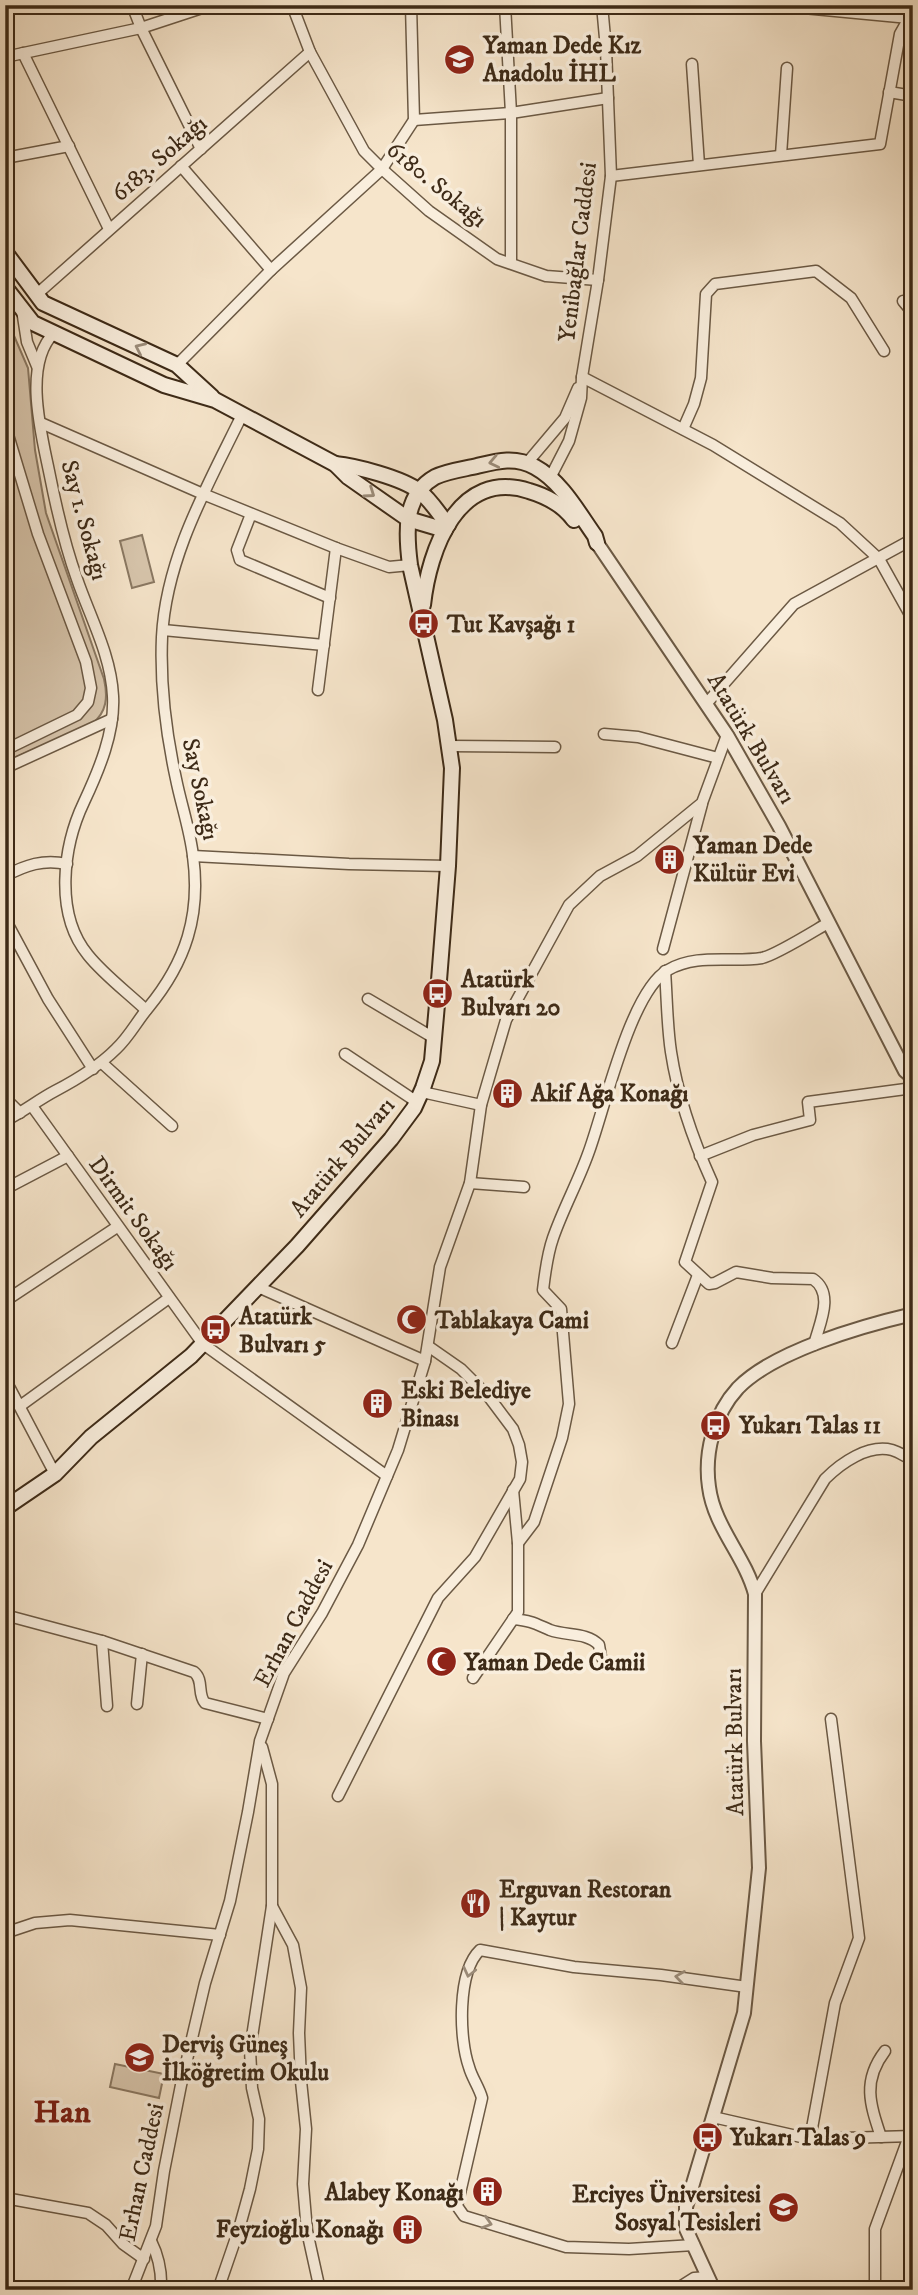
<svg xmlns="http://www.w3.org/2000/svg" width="918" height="2295" viewBox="0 0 918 2295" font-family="'IM FELL DW Pica',serif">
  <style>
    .green { fill: #d7c5ac; stroke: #8a7862; stroke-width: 2 }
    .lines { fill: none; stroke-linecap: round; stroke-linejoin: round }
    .minor-casing { stroke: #6b5944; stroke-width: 13 }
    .tertiary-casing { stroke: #6b5944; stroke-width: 16 }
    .secondary-casing { stroke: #3d2a17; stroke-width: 18 }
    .minor { stroke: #f9eedd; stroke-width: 10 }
    .tertiary { stroke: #f9eedd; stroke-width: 12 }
    .secondary { stroke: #f9eedd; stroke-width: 14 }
    .oneway { stroke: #9b8c7a }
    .labels { text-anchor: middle; stroke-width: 7; stroke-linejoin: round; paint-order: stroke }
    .poi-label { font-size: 24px; font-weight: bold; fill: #3d2a17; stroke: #f9eedd; text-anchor: start }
    .street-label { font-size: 24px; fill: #3d2a17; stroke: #f9eedd }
    .district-label { font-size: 32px; font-weight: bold; fill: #7a1f14; stroke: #f9eedd }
  </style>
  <rect width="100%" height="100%" fill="#f6e5cb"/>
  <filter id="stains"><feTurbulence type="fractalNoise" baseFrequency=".00286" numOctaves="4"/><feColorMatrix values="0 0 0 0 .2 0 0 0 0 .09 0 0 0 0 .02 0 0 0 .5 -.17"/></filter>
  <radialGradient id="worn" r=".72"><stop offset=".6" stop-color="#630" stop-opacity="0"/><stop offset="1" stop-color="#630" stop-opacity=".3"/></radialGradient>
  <g class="green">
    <path d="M5,315L28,368L35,450L46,513L104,679C108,697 107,712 92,724L5,762Z"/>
    <path d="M142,535L154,582L132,588L120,541Z"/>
    <path d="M115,2064L164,2074L159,2098L110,2087Z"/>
  </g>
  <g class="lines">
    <defs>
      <g id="minor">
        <path d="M132,5L141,28L201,149"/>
        <path d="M292,5L310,52L364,151L382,169L429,211L497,259L546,276L598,280"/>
        <path d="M505,5L511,113V263"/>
        <path d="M772,5L909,18"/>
        <path d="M23,53L109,229"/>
        <path d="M5,57L141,28L211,5"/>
        <path d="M692,64L699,165"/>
        <path d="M889,92L913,96"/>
        <path d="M414,120L511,113L608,98"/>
        <path d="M781,155L787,68"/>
        <path d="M5,158L69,146"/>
        <path d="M181,166L271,270"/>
        <path d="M611,176L880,144L900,34L913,11"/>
        <path d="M36,295L310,52"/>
        <path d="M903,301L913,313"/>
        <path d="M22,310L27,342L37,366"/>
        <path d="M54,333C22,365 42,436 50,476C57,511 65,546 77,579C90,617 111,655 113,696C115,732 99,770 84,802C63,846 54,914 88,955C104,975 127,992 146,1010"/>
        <path d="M177,365L271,270L382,169L414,120L411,5"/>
        <path d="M582,377L713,445L840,523L879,559L913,620"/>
        <path d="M41,423L203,494L336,548L389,567L410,565"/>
        <path d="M5,425L38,534L86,662L91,688L88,702L77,715L5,750"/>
        <path d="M683,429L694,404L701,378L706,294L715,284L816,271L851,298L884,351"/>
        <path d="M527,463L565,418L578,388"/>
        <path d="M550,478L569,441L581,398L582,377L598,280L611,176L606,49L602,5"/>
        <path d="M251,514L237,550L240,560L330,598"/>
        <path d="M163,630L324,645"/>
        <path d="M318,690L336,548"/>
        <path d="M707,703L794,604L913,539"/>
        <path d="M604,734L638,737L718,758"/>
        <path d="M450,746L555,747"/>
        <path d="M5,768L112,719"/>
        <path d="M193,856L349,864L448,866"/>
        <path d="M5,876C26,865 43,859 67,864"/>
        <path d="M5,919L48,999L93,1069"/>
        <path d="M663,949L702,804"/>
        <path d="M665,971C667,998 667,1026 671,1052C678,1098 693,1140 712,1182L685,1262L709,1284L715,1283L736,1272L772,1278L813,1279C835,1294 819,1324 814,1345"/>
        <path d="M368,999L434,1038"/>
        <path d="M345,1054L417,1102"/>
        <path d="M102,1063L172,1126"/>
        <path d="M422,1092L481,1105"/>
        <path d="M5,1098L20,1113"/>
        <path d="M32,1106L203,1344L387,1476"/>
        <path d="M5,1121C23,1112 38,1100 55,1091C78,1079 98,1067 116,1049C129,1037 137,1021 148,1008C186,962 201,915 193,856C190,830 181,804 176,779C166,733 160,684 162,637C166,557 208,485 242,415"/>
        <path d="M700,1156L753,1135L810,1120L808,1102L913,1088"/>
        <path d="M470,1183L524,1187"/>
        <path d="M5,1189L68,1156"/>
        <path d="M258,1287L425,1361"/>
        <path d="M5,1301L117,1227"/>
        <path d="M672,1343L698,1275"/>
        <path d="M5,1379L55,1474"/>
        <path d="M20,1406L169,1298"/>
        <path d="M518,1543L534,1522L562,1438L569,1404L561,1309L543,1290C545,1273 547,1255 553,1238C563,1209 578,1182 588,1154C604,1112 630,991 668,970C697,953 731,963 762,958C776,955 814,931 828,923"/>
        <path d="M755,1594L825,1479C841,1463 868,1444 892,1450C899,1452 906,1457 913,1460"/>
        <path d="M5,1615L102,1641L194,1672C204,1680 197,1694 205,1703L268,1719"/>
        <path d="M513,1619C532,1621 534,1623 550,1630C566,1636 587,1632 599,1645L601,1657"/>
        <path d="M102,1641L107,1706"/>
        <path d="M473,1678L518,1612V1543L513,1490"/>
        <path d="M137,1704L142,1654"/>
        <path d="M338,1796L438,1598L475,1557L520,1479L522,1462L519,1445L513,1429L489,1397L461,1369L428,1346"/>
        <path d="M272,1906L293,1945L301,1988L299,2033L301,2081L306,2129L303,2184L307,2231L320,2290"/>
        <path d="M5,1933L35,1923L70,1920L220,1935"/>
        <path d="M713,2117L810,2139L913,2136"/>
        <path d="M881,2137C870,2104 862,2081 885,2051"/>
        <path d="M810,2139L835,2003L859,1938L831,1719"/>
        <path d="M5,2198L88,2213L106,2225L123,2244L144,2259"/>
        <path d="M151,2241C159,2257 162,2271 161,2290"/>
        <path d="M694,2245L629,2249L566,2247L464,2216L457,2206L482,2098C479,2087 472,2078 469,2067C459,2039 457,1972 480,1950L574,1967L661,1975L747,1987"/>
        <path d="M875,2285V2229L909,2136"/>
        <path d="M131,2290L156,2226L164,2171L181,2085L205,1983L230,1901L248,1812L260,1741L284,1673L322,1613L358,1545L398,1450L425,1361L440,1267L470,1183L481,1105L506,1020L569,905L600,876L637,856L702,803L727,735"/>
        <path d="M218,2290L239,2229L250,2189L258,2149L259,2119L252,2088L250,2050L272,1906V1784L262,1747"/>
        <path d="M675,2290L694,2278L708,2277"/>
        <path d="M858,2290L875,2285V2289"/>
      </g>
      <g id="tertiary">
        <path d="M597,543L727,735L779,826L905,1071L913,1078"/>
        <path d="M714,2290L686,2229V2207L744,2013L759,1868L754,1741L755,1594C745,1556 714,1527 709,1487C704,1453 714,1414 738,1388C774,1351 862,1326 913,1314"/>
      </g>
      <g id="secondary">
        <path d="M5,252L43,303L177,365L212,397"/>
        <path d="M5,287L33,323L164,385L215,400L335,464L348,477L408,519L445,530"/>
        <path d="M335,464C356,466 402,478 419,491C430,499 439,514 448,525"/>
        <path d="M423,605C429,550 458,468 529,491C546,496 563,505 574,520"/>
        <path d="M5,1508L55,1474L91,1437L191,1356L297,1246L391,1139L414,1108L423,1088L432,1061L438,993L448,866L452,768L445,720L410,565C406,534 403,495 435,477C447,471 464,469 477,466C497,461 515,456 535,467C561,481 578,512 595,536L597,543"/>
      </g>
    </defs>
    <use href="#minor" class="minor-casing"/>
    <use href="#tertiary" class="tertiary-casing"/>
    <use href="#secondary" class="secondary-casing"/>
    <use href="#minor" class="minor"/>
    <use href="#tertiary" class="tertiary"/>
    <use href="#secondary" class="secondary"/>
  </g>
  <defs><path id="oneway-chevron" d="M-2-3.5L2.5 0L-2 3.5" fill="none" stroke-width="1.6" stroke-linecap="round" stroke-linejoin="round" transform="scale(1.75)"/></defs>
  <g class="oneway">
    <use href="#oneway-chevron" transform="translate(140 348) rotate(-155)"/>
    <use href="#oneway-chevron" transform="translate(494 462) rotate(168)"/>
    <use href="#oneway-chevron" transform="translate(370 493) rotate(35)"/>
    <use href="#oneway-chevron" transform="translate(469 1972) rotate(103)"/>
    <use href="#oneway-chevron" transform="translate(680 1977) rotate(-172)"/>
    <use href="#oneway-chevron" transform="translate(487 2223) rotate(17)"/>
  </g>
  <defs>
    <symbol id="school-disc" viewBox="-11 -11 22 22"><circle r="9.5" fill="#8f2418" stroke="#f9eedd"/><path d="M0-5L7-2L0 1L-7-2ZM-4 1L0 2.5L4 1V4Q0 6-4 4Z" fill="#fff"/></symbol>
    <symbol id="bus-disc" viewBox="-11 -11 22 22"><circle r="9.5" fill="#8f2418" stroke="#f9eedd"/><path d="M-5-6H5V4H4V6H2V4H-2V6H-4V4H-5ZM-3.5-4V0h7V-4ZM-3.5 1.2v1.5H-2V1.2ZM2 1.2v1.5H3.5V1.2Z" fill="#fff"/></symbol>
    <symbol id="building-disc" viewBox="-11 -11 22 22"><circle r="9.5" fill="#8f2418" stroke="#f9eedd"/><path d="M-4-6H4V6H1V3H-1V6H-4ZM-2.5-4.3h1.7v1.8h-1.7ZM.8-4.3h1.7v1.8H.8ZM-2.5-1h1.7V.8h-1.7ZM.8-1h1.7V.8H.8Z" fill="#fff"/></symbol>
    <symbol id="mosque-disc" viewBox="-11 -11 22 22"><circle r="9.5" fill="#8f2418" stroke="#f9eedd"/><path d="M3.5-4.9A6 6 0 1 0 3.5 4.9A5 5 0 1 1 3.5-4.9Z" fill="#fff"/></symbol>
    <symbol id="restaurant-disc" viewBox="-11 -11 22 22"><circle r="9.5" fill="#8f2418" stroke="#f9eedd"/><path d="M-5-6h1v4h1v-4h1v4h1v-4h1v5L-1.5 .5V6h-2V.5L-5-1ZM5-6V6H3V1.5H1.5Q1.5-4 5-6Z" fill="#fff"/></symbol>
    <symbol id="university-disc" viewBox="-11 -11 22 22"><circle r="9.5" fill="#8f2418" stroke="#f9eedd"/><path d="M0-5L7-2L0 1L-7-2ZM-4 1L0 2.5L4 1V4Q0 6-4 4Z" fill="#fff"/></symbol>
  </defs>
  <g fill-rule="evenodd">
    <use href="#school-disc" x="442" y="42" width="35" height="35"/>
    <use href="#bus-disc" x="406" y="606" width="35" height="35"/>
    <use href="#building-disc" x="652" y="842" width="35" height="35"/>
    <use href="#bus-disc" x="420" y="976" width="35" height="35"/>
    <use href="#building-disc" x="490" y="1076" width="35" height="35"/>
    <use href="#mosque-disc" x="394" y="1302" width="35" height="35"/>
    <use href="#bus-disc" x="198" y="1312" width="35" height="35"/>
    <use href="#building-disc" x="360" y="1386" width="35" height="35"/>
    <use href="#bus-disc" x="698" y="1408" width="35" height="35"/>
    <use href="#mosque-disc" x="424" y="1644" width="35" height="35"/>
    <use href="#restaurant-disc" x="458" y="1886" width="35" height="35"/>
    <use href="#school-disc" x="122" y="2040" width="35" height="35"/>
    <use href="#bus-disc" x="690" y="2120" width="35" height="35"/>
    <use href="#building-disc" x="470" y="2174" width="35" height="35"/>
    <use href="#university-disc" x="766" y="2190" width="35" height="35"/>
    <use href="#building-disc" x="390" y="2212" width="35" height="35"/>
  </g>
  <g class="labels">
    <g class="poi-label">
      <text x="483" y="53">Yaman Dede Kız<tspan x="483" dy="28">Anadolu İHL</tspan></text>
      <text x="447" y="632">Tut Kavşağı 1</text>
      <text x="693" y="853">Yaman Dede<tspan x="693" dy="28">Kültür Evi</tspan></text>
      <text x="461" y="987">Atatürk<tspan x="461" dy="28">Bulvarı 20</tspan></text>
      <text x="531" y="1101">Akif Ağa Konağı</text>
      <text x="239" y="1324">Atatürk<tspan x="239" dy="28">Bulvarı 5</tspan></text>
      <text x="435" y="1328">Tablakaya Cami</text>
      <text x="401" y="1398">Eski Belediye<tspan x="401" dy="28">Binası</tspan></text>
      <text x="739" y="1433">Yukarı Talas 11</text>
      <text x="464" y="1670">Yaman Dede Camii</text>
      <text x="499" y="1897">Erguvan Restoran<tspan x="499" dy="28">| Kaytur</tspan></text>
      <text x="162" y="2052">Derviş Güneş<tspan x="162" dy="28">İlköğretim Okulu</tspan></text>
      <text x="730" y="2145">Yukarı Talas 9</text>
      <text x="464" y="2200" text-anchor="end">Alabey Konağı</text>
      <text x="761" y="2202" text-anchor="end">Erciyes Üniversitesi<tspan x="761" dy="28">Sosyal Tesisleri</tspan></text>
      <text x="384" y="2237" text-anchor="end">Feyzioğlu Konağı</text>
    </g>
    <g class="street-label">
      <text transform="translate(159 158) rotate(-41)" y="8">6183. Sokağı</text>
      <text transform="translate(437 184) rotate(39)" y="8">6180. Sokağı</text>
      <text transform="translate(577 252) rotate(-83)" y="8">Yenibağlar Caddesi</text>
      <text transform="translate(85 520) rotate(75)" y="8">Say 1. Sokağı</text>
      <text transform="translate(752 738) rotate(59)" y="8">Atatürk Bulvarı</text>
      <text transform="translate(201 789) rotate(78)" y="8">Say Sokağı</text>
      <text transform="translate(342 1157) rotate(-50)" y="8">Atatürk Bulvarı</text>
      <text transform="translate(134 1213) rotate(54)" y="8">Dirmit Sokağı</text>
      <text transform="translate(293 1623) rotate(-62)" y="8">Erhan Caddesi</text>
      <text transform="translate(734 1742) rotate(-91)" y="8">Atatürk Bulvarı</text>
      <text transform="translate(141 2172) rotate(-78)" y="8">Erhan Caddesi</text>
    </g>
    <g class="district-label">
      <text x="62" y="2122">Han</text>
    </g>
  </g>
  <rect width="918" height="2295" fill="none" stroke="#f6e5cb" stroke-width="28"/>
  <rect x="7" y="7" width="904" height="2281" fill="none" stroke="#3d2a17" stroke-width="3.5"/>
  <rect x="14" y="14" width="890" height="2267" fill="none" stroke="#3d2a17" stroke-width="2"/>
  <rect width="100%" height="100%" filter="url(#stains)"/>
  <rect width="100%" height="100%" fill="url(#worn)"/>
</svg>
